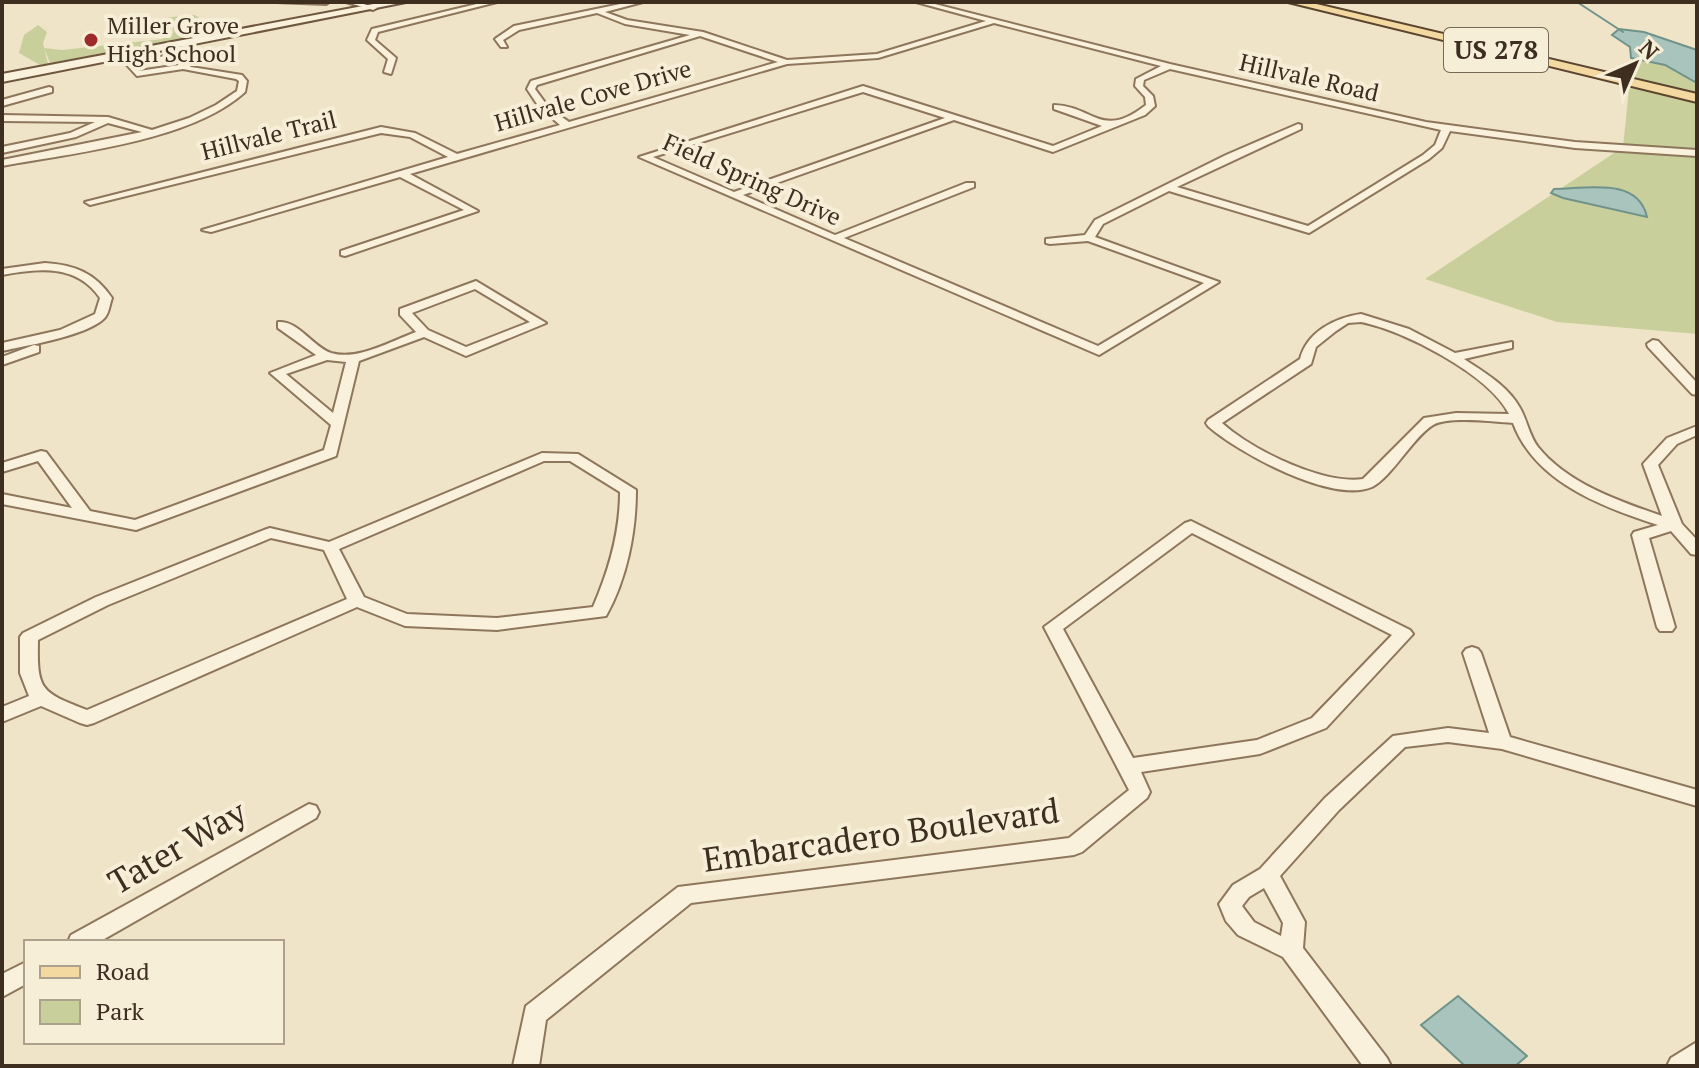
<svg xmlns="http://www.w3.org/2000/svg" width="1699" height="1068" viewBox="0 0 1699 1068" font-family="'PT Serif',serif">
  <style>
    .green { fill: #c9cf9b }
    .water { fill: #a9c4bc; stroke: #6f938a; stroke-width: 2 }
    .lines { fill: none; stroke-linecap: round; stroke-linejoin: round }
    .stream { stroke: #6f938a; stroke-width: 2 }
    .street-casing { stroke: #8d765c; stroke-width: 4 }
    .secondary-casing { stroke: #6f573f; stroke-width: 4 }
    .primary-casing { stroke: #5b4430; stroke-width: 4 }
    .street { fill: #faf1dc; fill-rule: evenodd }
    .secondary { fill: #faf1dc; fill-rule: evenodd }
    .primary { fill: #f3d9a0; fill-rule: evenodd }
    .poi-dot { fill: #9e2a2b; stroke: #f7eed8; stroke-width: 3 }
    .labels { text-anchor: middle; stroke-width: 8; stroke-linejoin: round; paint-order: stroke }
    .far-poi-label { font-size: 24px; fill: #3d2e20; stroke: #f7eed8; text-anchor: start }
    .far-street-label { font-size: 24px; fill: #3d2e20; stroke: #f7eed8 }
    .shield { fill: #f7eed8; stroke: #756857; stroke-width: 2 }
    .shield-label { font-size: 26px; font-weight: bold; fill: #3d2e20 }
    .near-street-label { font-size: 34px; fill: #3d2e20; stroke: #f7eed8 }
  </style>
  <rect width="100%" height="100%" fill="#f0e4c8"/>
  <g class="green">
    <path d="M186,15H195L218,31L50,63L44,48L62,50L163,39V35L173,33L172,19L166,18Z"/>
    <path d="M38,25L47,32L43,43L48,64L40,65L19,53L24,35Z"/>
    <path d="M1632,59L1672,67L1697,79V334L1557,322L1425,279L1623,147Z"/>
  </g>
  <g class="water">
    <path d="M1619,29L1644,32L1697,50V83L1665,65L1631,58L1630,47L1612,35Z"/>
    <path d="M1554,189C1585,189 1638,176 1647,217L1563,198L1551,193Z"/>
    <path d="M1458,996L1527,1056L1515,1066H1465L1421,1025Z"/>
  </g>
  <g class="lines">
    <path class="stream" d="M1577,2L1623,32"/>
    <defs>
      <g id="street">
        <path d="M276,2H329L326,4Z"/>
        <path d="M346,2H357L377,8L373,10Z"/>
        <path d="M485,2H497L378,32L375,40L396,58L391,74L384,72L388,59L367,40L372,29Z"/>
        <path d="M630,2H643L605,12L627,20L703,32L787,60L877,54L986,21L916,2H927L1170,64L1426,122L1575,142L1697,150V156L1575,148L1450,131L1442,148L1429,159L1309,233L1169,191L1103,224L1095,237L1219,282L1099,355L639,157L863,86L1053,146L1102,126L1054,109V105C1094,106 1101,140 1146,105L1145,97L1135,86L1136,79L1161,66L994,23L878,58L787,64L410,174L478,211L345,256L341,255V251L464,210L400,177L211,232L202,230L448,157L410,137L381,133L90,205L85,202L381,127L415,133L457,154L560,125L539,107L527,89L531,81L690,35L625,24L597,13L519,30L503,40L507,47H501L495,39L514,26ZM700,36L778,62L569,122L549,108L535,89L537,85ZM1170,69L1441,130L1435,145L1423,155L1308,226L1177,187L1301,129V125L1298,124L1226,155L1095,220L1085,235L1046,239V243L1050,244L1088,241L1204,283L1098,346L844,238L974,187V183H966L835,235L743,195L954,120L1053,152L1145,115L1155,106L1153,96L1143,86L1144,80ZM863,92L945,118L734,192L653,157Z"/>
        <path d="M175,54L191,67L242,75L247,81L245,92C191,141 73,153 2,166V160L142,132L108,123L76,137L2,153V147L70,133L95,122L2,121V115L108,117L152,130L189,118L216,105L237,91L239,81L236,79L183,69L137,76L126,64ZM173,59L179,65L139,71L135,65Z"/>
        <path d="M49,87L52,88V92L2,106V100Z"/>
        <path d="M45,263C75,265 95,273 112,298C110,303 109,312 106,316C93,335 24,346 2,351V343L60,330L95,314L100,298C77,264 38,268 2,275V269Z"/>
        <path d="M476,281L546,323L466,356L424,337L359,361L336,456L136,530L2,504V494L72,508L38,461L2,472V463L41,451L46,452L90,511L135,520L324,450L331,425L270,373L316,355L278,328V322C298,320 313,347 331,353C358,361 391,341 416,332L400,315V309ZM475,289L530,322L466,347L428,330L412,313ZM327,360L346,362L333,413L286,374Z"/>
        <path d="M1361,314L1409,329L1455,353L1512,342V348L1464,359C1484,372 1508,386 1520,408C1527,420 1529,435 1538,447C1568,484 1619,501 1662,516L1643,464L1667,438L1697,426V435L1677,444L1658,465L1682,524L1697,540V555L1691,554L1671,531L1649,538L1675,627L1672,631H1660L1657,627L1632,535L1634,532L1658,525C1602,507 1535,482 1513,423C1494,422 1449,416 1433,425C1413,437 1392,477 1372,487C1332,504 1237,452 1208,426L1206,423L1208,420L1300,359C1307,332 1334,318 1361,314ZM1361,322C1403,330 1490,375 1509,414L1456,413L1424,418L1363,479C1323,485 1252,450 1222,423L1311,364L1316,347L1336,331L1348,323Z"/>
        <path d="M1653,340L1658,341L1697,383V395L1692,394L1648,347L1647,344Z"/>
        <path d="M34,345L39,346V352L2,365V357Z"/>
        <path d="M542,453L578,454L636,490C636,532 627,579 606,616L497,630L405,626L357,607L94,723L87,725L80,723L41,706L2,722V707L29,696L20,673V637L23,633L96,597L264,530L270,528L329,542ZM544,461H570L620,492C620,533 609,570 593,607L497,618L407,614L364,597L339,549ZM271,538L324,550L347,599L87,710C40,692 37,690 38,640L108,605Z"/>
        <path d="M1191,521L1410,630L1413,634L1326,728L1260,754L1141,772L1150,792L1147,798L1082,852L1074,855L691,903L546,1020L539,1066H513L526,1006L678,887L1069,838L1129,790L1044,627L1185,523ZM1192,533L1392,635L1312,718L1257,740L1133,758L1063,629Z"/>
        <path d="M1472,647L1478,649L1481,653L1510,737L1697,790V806L1502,749L1448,742L1405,747L1339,810L1280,876L1305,922L1303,948L1387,1058L1391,1066H1363L1283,957L1238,935L1226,921L1219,904L1233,885L1260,869L1325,798L1393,736L1448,728L1489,733L1463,653L1466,649ZM1264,888L1283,923L1281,936L1254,922L1242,906L1249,897Z"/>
        <path d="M309,804L316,806L319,812L316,818L99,942H68L71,935Z"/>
        <path d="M26,962V984L2,997V974Z"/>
        <path d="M1697,1042V1066H1667L1671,1058Z"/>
      </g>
      <path id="secondary" d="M384,2H406L2,82V74Z"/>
      <path id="primary" d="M1288,2H1308L1697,94V102Z"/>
    </defs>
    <use href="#street" class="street-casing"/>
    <use href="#secondary" class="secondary-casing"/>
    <use href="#primary" class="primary-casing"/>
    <use href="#street" class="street"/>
    <use href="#secondary" class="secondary"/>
    <use href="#primary" class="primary"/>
  </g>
  <circle class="poi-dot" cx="91" cy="40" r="8"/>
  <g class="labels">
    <g class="far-poi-label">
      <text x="107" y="34">Miller Grove<tspan x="107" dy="28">High School</tspan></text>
    </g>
    <g class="far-street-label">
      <text transform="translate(1309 78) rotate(13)" y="8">Hillvale Road</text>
      <text transform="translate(593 96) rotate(-16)" y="8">Hillvale Cove Drive</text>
      <text transform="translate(269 136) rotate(-14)" y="8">Hillvale Trail</text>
      <text transform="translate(752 180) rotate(24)" y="8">Field Spring Drive</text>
    </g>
    <rect class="shield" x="1444" y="28" width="104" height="44" rx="6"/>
    <g class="shield-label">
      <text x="1496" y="59">US 278</text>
    </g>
    <g class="near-street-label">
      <text transform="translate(881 835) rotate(-8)" y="12">Embarcadero Boulevard</text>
      <text transform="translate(177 847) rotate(-30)" y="12">Tater Way</text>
    </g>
  </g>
  <rect width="1699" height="1068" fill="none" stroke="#3d2e20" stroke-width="8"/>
  <rect x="24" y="940" width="260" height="104" fill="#f7eed8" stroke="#ada18e" stroke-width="2"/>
  <rect x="40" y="966" width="40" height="12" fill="#f3d9a0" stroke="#ada18e" stroke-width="2"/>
  <text x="96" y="980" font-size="24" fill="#3d2e20">Road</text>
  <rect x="40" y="1000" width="40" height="24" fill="#c9cf9b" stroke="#ada18e" stroke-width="2"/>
  <text x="96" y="1020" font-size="24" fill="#3d2e20">Park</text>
  <g transform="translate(1635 64) rotate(45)" stroke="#f7eed8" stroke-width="6" paint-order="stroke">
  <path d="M0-6L14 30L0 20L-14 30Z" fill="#3d2e20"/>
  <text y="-12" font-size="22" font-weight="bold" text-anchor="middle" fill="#3d2e20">N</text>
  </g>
</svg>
